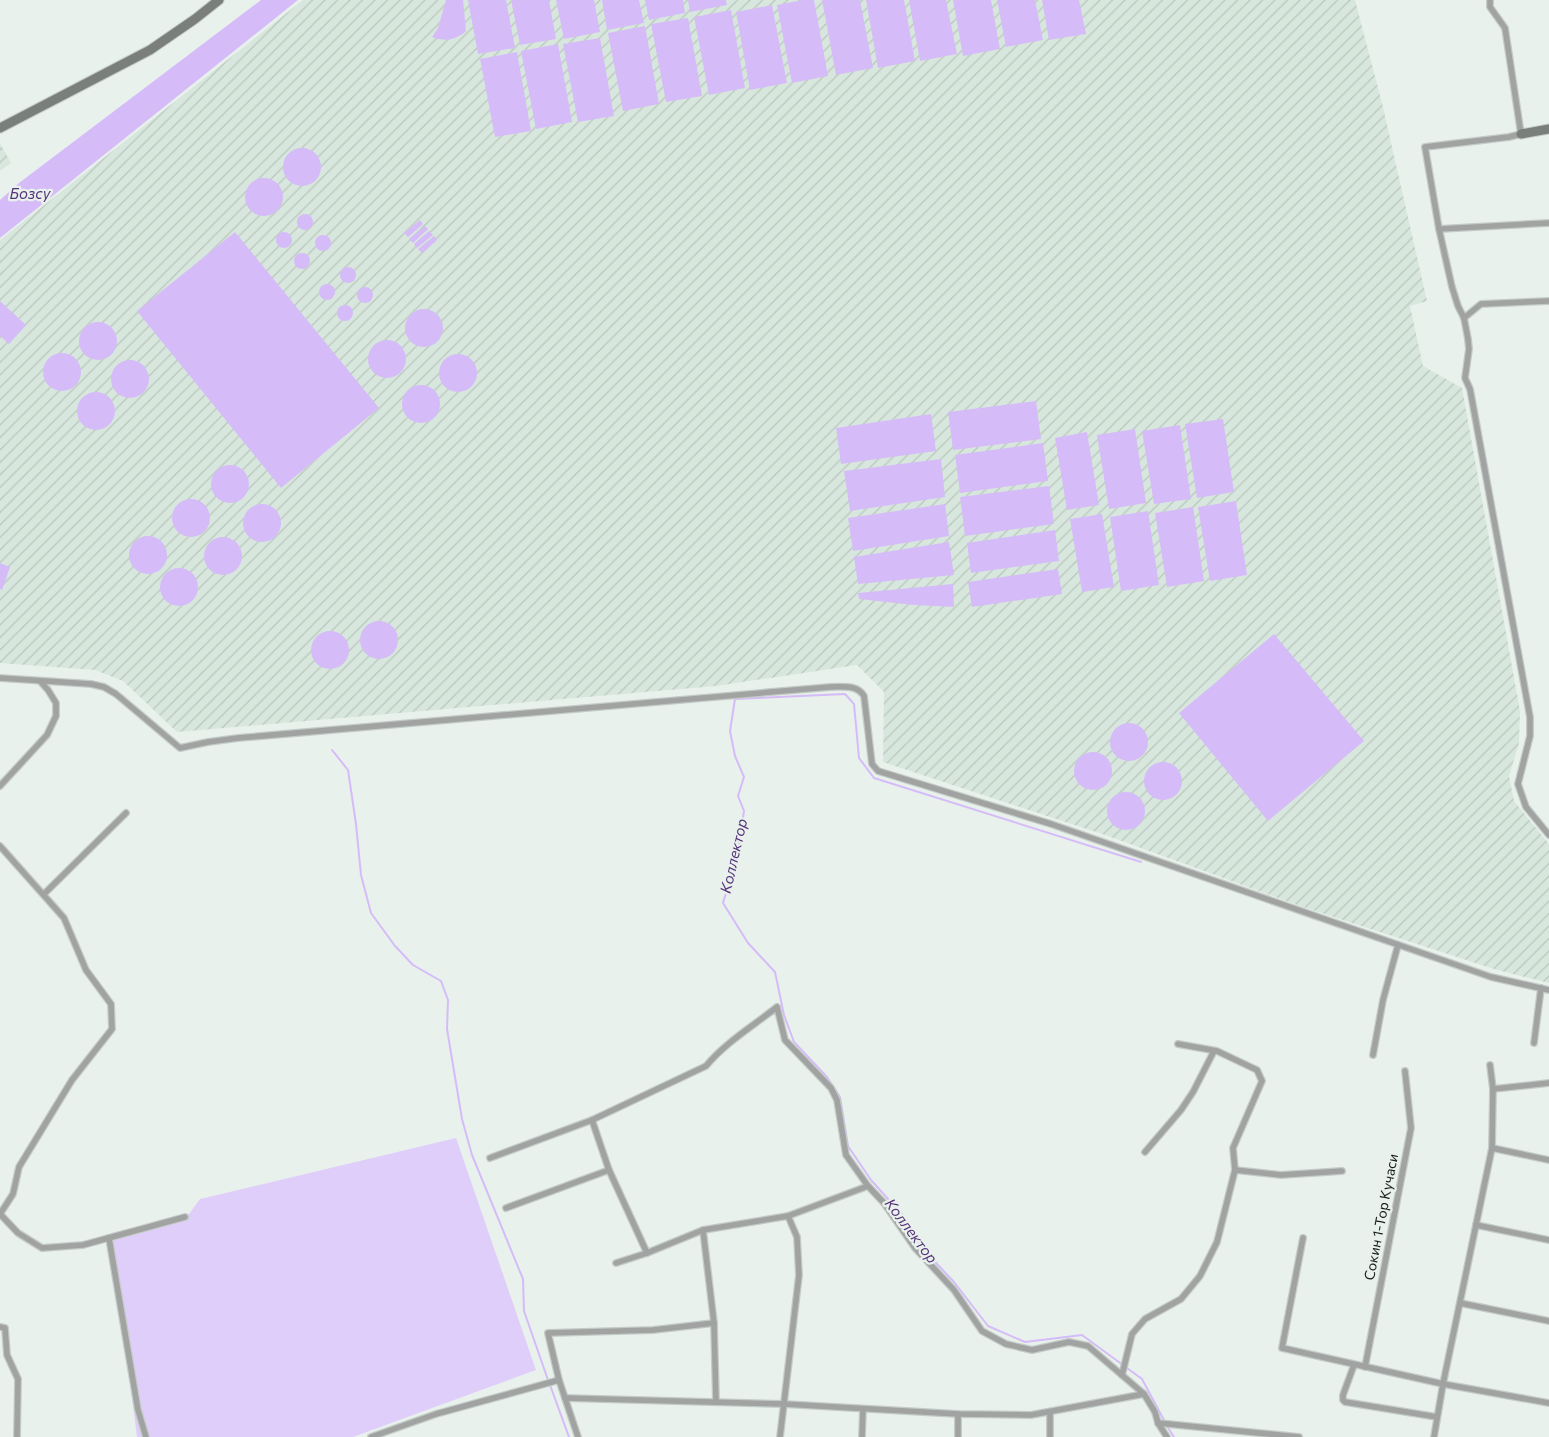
<svg xmlns="http://www.w3.org/2000/svg" width="1549" height="1437" viewBox="0 0 1549 1437" font-family="Commissioner,sans-serif">
  <style>
    .industrial { fill: url(#industrial-furrows) }
    .grass { fill: #e0cefa }
    .water { fill: #d5bcf9 }
    .lines { fill: none; stroke-linecap: round; stroke-linejoin: round }
    .stream { stroke: #d5bcf9; stroke-width: 2 }
    .street-casing { stroke: #c4cbc6; stroke-width: 8 }
    .secondary-casing { stroke: #c4cbc6; stroke-width: 11 }
    .street { stroke: #a0a3a1; stroke-width: 5.5 }
    .secondary { stroke: #7a7f7b; stroke-width: 9 }
    .labels { text-anchor: middle; stroke-width: 4.5; stroke-linejoin: round; paint-order: stroke }
    .street-label { font-size: 14px; fill: #191c1a; stroke: #e9f1ec }
    .water-label { font-size: 15px; font-style: italic; fill: #54337a; stroke: #e9f1ec }
  </style>
  <defs>
    <pattern id="industrial-furrows" width="10" height="10" patternUnits="userSpaceOnUse" patternTransform="scale(1.25)"><rect width="10" height="10" fill="#d8e7dd"/><path d="M-1 1l2-2M0 10L10 0M9 11l2-2" fill="none" stroke="#b9c6bd"/></pattern>
  </defs>
  <rect width="100%" height="100%" fill="#e9f1ec"/>
  <g class="industrial">
    <path d="M303,0H1355L1382,103L1427,301L1410,306L1423,366L1462,388L1520,711L1519,743L1509,776L1514,801L1549,844V983L1497,970L1300,906L1108,836L883,762L884,692L857,665L716,686L177,732L123,681L95,670L0,663V240Z"/>
    <path d="M0,143L11,163L0,171Z"/>
  </g>
  <path class="grass" d="M456,1138L536,1370L353,1437H137L111,1233L189,1214L200,1199Z"/>
  <g class="water">
    <path d="M261,0H298L0,238V200L19,183Z"/>
    <path d="M446,0H463L466,31C456,40 445,42 432,37L438,28Z"/>
    <path d="M468,0H506L515,48L478,54Z"/>
    <path d="M511,0H549L556,39L520,45Z"/>
    <path d="M556,0H594L600,32L564,39Z"/>
    <path d="M602,0H639L644,23L607,30Z"/>
    <path d="M645,0H683L685,13L649,20Z"/>
    <path d="M688,0H726L727,5L690,12Z"/>
    <path d="M802,0H814L828,76L792,83L777,5Z"/>
    <path d="M822,0H860L873,68L836,75Z"/>
    <path d="M866,0H904L915,61L878,68Z"/>
    <path d="M909,0H946L957,54L920,61Z"/>
    <path d="M953,0H991L1000,49L963,56Z"/>
    <path d="M997,0H1035L1043,40L1006,47Z"/>
    <path d="M1042,0H1079L1086,34L1049,40Z"/>
    <path d="M772,5L787,83L750,90L736,12Z"/>
    <path d="M731,10L745,88L709,95L694,17Z"/>
    <path d="M688,18L702,96L666,102L651,24Z"/>
    <path d="M645,26L659,104L623,111L608,33Z"/>
    <path d="M600,38L614,116L578,122L563,44Z"/>
    <path d="M558,44L572,122L536,129L521,51Z"/>
    <path d="M517,52L531,131L495,137L480,59Z"/>
    <circle cx="302" cy="167" r="19"/>
    <circle cx="264" cy="197" r="19"/>
    <circle cx="305" cy="222" r="8"/>
    <path d="M420,220L423,224L408,237L404,233Z"/>
    <path d="M425,226L428,229L413,243L409,239Z"/>
    <path d="M429,231L433,235L417,248L414,244Z"/>
    <path d="M235,232L379,408L281,488L137,311Z"/>
    <circle cx="284" cy="240" r="8"/>
    <circle cx="323" cy="243" r="8"/>
    <path d="M434,236L437,240L422,253L418,249Z"/>
    <circle cx="302" cy="261" r="8"/>
    <circle cx="348" cy="275" r="8"/>
    <circle cx="327" cy="292" r="8"/>
    <circle cx="365" cy="295" r="8"/>
    <path d="M0,301L26,325L9,344L0,336Z"/>
    <circle cx="345" cy="313" r="8"/>
    <circle cx="424" cy="328" r="19"/>
    <circle cx="98" cy="341" r="19"/>
    <circle cx="387" cy="359" r="19"/>
    <circle cx="62" cy="372" r="19"/>
    <circle cx="458" cy="373" r="19"/>
    <circle cx="130" cy="379" r="19"/>
    <circle cx="421" cy="404" r="19"/>
    <circle cx="96" cy="411" r="19"/>
    <path d="M1036,401L1041,439L953,450L948,412Z"/>
    <path d="M931,414L936,451L841,464L836,428Z"/>
    <path d="M1223,419L1234,492L1197,498L1185,424Z"/>
    <path d="M1180,425L1191,499L1154,504L1142,431Z"/>
    <path d="M1135,429L1146,503L1109,509L1097,435Z"/>
    <path d="M1087,432L1099,505L1067,510L1055,438Z"/>
    <path d="M1043,443L1048,481L960,493L955,455Z"/>
    <path d="M941,459L945,497L850,511L844,471Z"/>
    <circle cx="230" cy="484" r="19"/>
    <path d="M1049,486L1054,524L965,536L960,497Z"/>
    <circle cx="191" cy="518" r="19"/>
    <path d="M1236,501L1247,575L1210,581L1198,507Z"/>
    <circle cx="262" cy="523" r="19"/>
    <path d="M945,504L949,536L853,551L848,518Z"/>
    <path d="M1193,507L1204,581L1167,587L1155,513Z"/>
    <path d="M1148,511L1159,585L1121,591L1110,517Z"/>
    <path d="M1102,514L1114,587L1082,592L1070,519Z"/>
    <path d="M1055,530L1059,561L971,573L967,543Z"/>
    <circle cx="148" cy="555" r="19"/>
    <circle cx="223" cy="556" r="19"/>
    <path d="M949,542L954,575L858,584L854,557Z"/>
    <path d="M0,563L10,567L2,590L0,589Z"/>
    <circle cx="179" cy="587" r="19"/>
    <path d="M1058,569L1062,594L972,607L968,582Z"/>
    <path d="M953,584L954,607L914,605L859,599L858,593Z"/>
    <circle cx="379" cy="640" r="19"/>
    <circle cx="330" cy="650" r="19"/>
    <path d="M1274,634L1364,741L1268,821L1179,713Z"/>
    <circle cx="1129" cy="742" r="19"/>
    <circle cx="1093" cy="771" r="19"/>
    <circle cx="1163" cy="781" r="19"/>
    <circle cx="1126" cy="811" r="19"/>
  </g>
  <g class="lines">
    <g class="stream">
      <path d="M332,750L348,770L356,824L361,875L371,913L395,946L413,965L441,981L448,1000L447,1029L462,1119L472,1155L523,1279L524,1311L548,1380"/>
      <path d="M1141,862L874,778L859,758L854,704L845,694L735,699L730,731L735,756L744,777L738,796L744,811L738,852L723,903L748,943L775,972L784,1015L794,1042L827,1077L840,1097L848,1146L871,1180L905,1218L922,1248L954,1282L988,1326L1025,1342L1082,1335L1142,1379L1165,1422"/>
      <path d="M550,1385L569,1437"/>
      <path d="M1167,1426L1174,1437"/>
    </g>
    <defs>
      <g id="street">
        <path d="M1490,0V7L1505,28L1521,134L1509,137L1425,147L1439,229L1452,287L1458,306L1464,318L1468,339L1469,349L1465,378L1470,389L1530,717V736L1518,784L1526,807L1549,835"/>
        <path d="M1439,229L1549,223"/>
        <path d="M1464,318L1481,304L1549,301"/>
        <path d="M0,678L91,684L104,687L116,694L180,748L208,742L238,738L830,687C842,687 857,684 864,696L872,764L878,771L1051,824L1491,977L1549,990"/>
        <path d="M0,786L47,735L56,716V703L48,690L40,681"/>
        <path d="M0,846L64,918L86,970L111,1004L112,1029L72,1080L19,1167L13,1194L0,1214"/>
        <path d="M44,894L126,813"/>
        <path d="M1534,1043L1541,988"/>
        <path d="M1373,1055L1383,1000L1398,945"/>
        <path d="M1493,1089L1549,1083"/>
        <path d="M592,1120L609,1170L647,1253"/>
        <path d="M1492,1148L1549,1160"/>
        <path d="M1145,1152L1181,1110L1193,1092L1214,1051"/>
        <path d="M490,1158L592,1120L706,1066C726,1042 753,1026 777,1007L785,1040L831,1088L837,1100L846,1155L868,1186L884,1203L915,1248L954,1290L982,1331L1006,1344L1032,1350L1069,1342L1088,1346L1144,1394L1155,1412L1158,1423L1167,1437"/>
        <path d="M1235,1170L1281,1175L1342,1171"/>
        <path d="M506,1208L609,1170"/>
        <path d="M0,1214L18,1233L42,1248L83,1245L185,1217"/>
        <path d="M1476,1225L1549,1240"/>
        <path d="M703,1230L714,1323L716,1402"/>
        <path d="M109,1238L138,1410L146,1437"/>
        <path d="M1303,1238L1282,1348L1443,1384L1549,1403"/>
        <path d="M616,1263L647,1253L703,1230L788,1216L868,1186"/>
        <path d="M1460,1303L1549,1321"/>
        <path d="M0,1327L5,1328L7,1355L18,1379L17,1437"/>
        <path d="M1354,1365L1343,1395V1400L1345,1402L1437,1417"/>
        <path d="M1365,1367L1411,1128L1405,1071"/>
        <path d="M1122,1375L1132,1334L1145,1319L1181,1299L1200,1276L1217,1242L1235,1170L1233,1148L1262,1081L1257,1070L1217,1051L1178,1044"/>
        <path d="M565,1398L784,1404L958,1414L1031,1415L1144,1394"/>
        <path d="M1050,1412V1437"/>
        <path d="M1158,1423L1299,1437"/>
        <path d="M371,1437L436,1414L559,1380"/>
        <path d="M578,1437L559,1380L548,1333L653,1330L714,1323"/>
        <path d="M780,1437L799,1275L797,1237L788,1216"/>
        <path d="M862,1437L863,1409"/>
        <path d="M958,1437V1414"/>
        <path d="M1434,1437L1443,1384L1492,1148L1493,1089L1490,1065"/>
      </g>
      <g id="secondary">
        <path d="M0,128L150,50L195,19L219,0"/>
        <path d="M1521,134L1549,129"/>
      </g>
    </defs>
    <use href="#street" class="street-casing"/>
    <use href="#secondary" class="secondary-casing"/>
    <use href="#street" class="street"/>
    <use href="#secondary" class="secondary"/>
  </g>
  <g class="labels">
    <g class="street-label">
      <text transform="translate(1381 1217) rotate(-79)" y="5">Сокин 1-Тор Kучаси</text>
    </g>
    <g class="water-label">
      <text x="30" y="199">Бозсу</text>
      <text transform="translate(734 856) rotate(-77)" y="5">Коллектор</text>
      <text transform="translate(911 1231) rotate(53)" y="5">Коллектор</text>
    </g>
  </g>
</svg>
